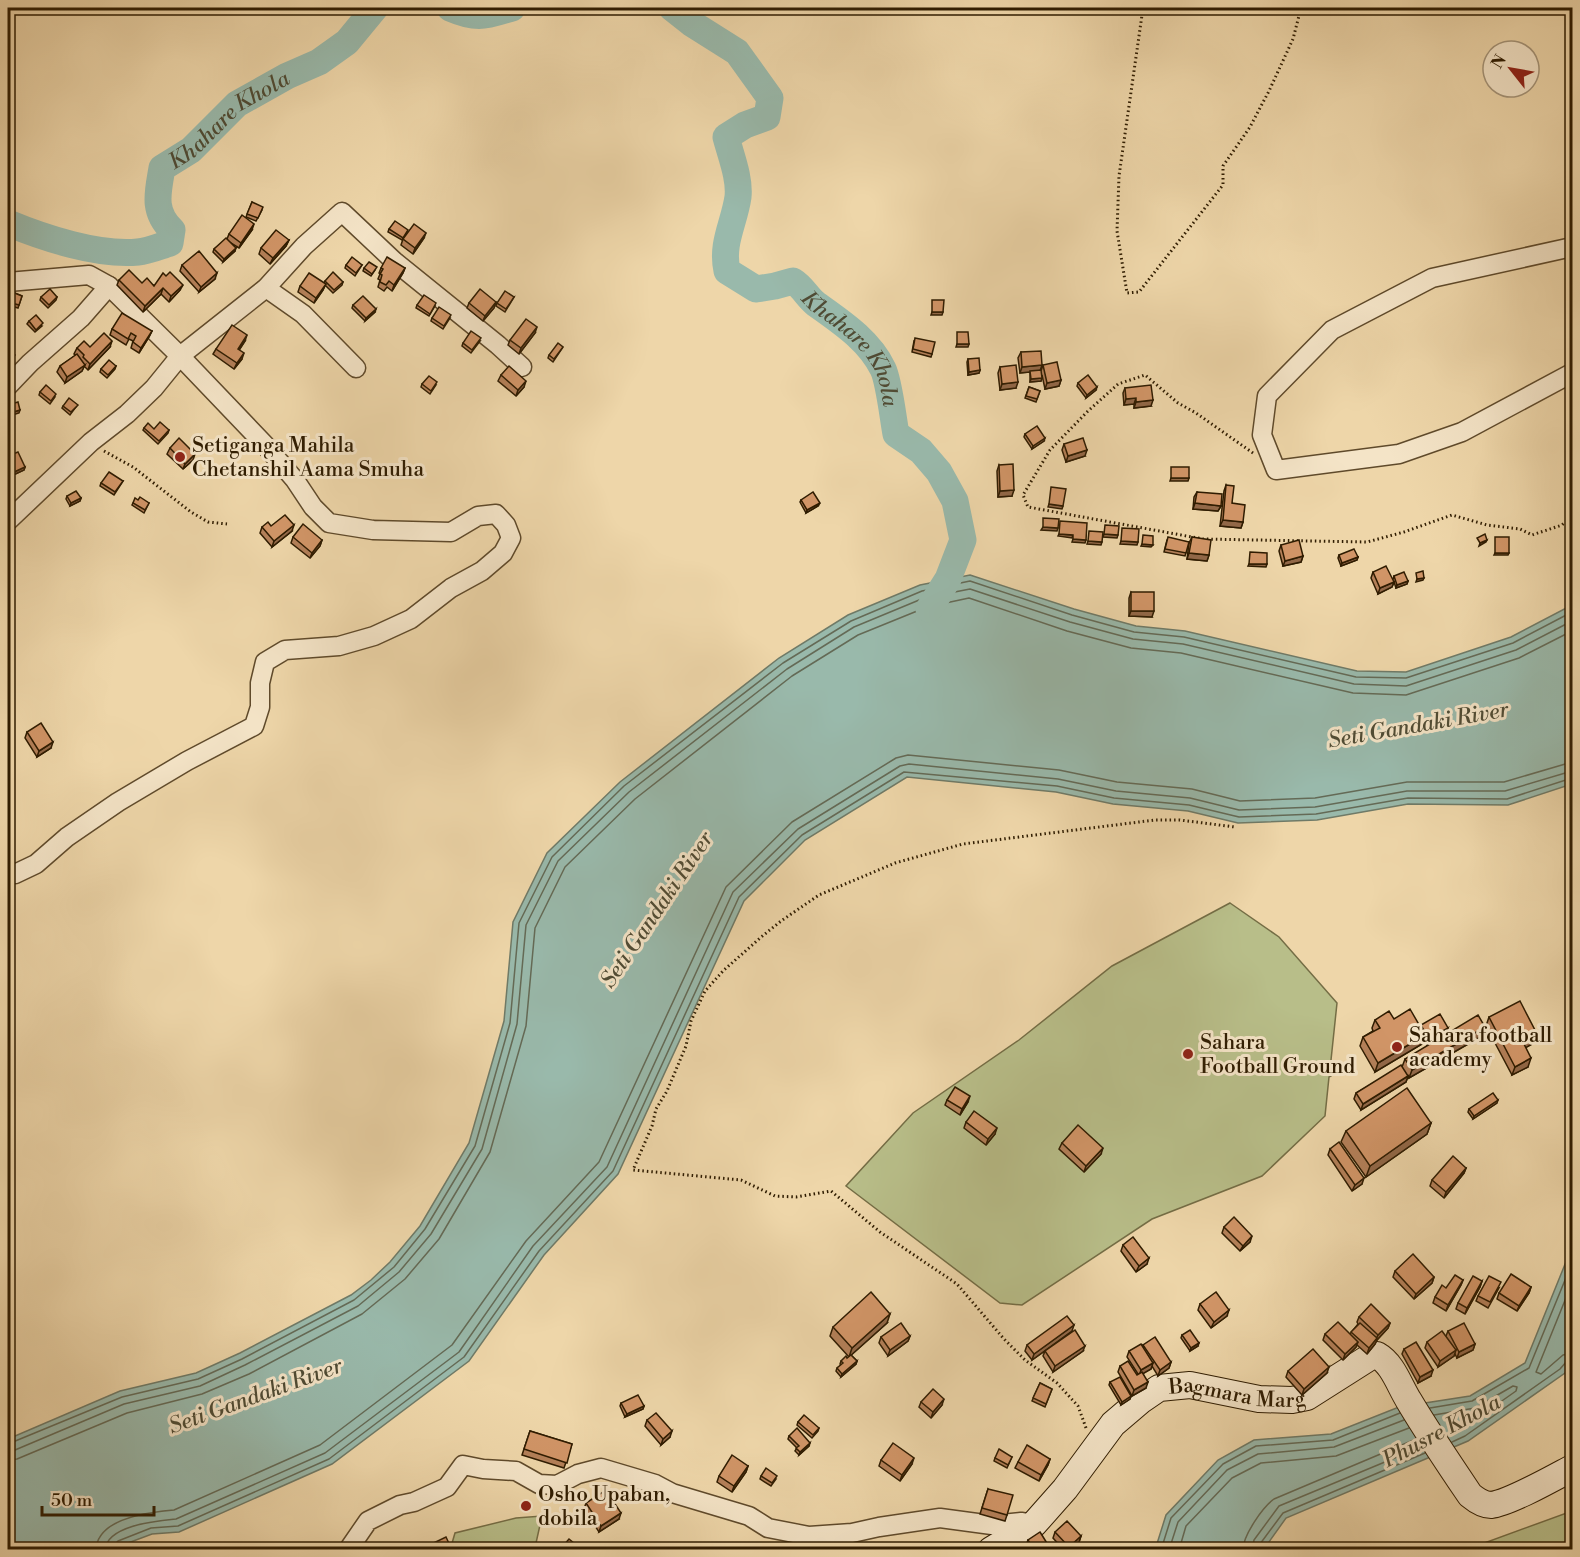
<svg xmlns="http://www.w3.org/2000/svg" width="1580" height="1557" viewBox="0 0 1580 1557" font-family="'Libre Bodoni',serif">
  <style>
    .green { fill: #b8be89; stroke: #746d45; stroke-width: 1.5 }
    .water { fill: #99b9ab; stroke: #6f7a67; stroke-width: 1.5 }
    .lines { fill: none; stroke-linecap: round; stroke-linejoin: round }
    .shore { stroke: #646a56; stroke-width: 1.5 }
    .river { stroke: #99b9ab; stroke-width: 27 }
    .minor-casing { stroke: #5f4a2b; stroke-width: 21 }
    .secondary-casing { stroke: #2f1c01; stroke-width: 28 }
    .path { stroke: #2f1c01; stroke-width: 3; stroke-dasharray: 1.5 3; stroke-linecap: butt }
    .minor { stroke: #f4e4c7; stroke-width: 18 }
    .secondary { stroke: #f4e4c7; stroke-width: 26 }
    .wall { fill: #b48059; stroke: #2f1c01; stroke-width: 1.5 }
    .shaded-wall { fill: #926848; stroke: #2f1c01; stroke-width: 1.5 }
    .building { fill: #d19567; stroke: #2f1c01; stroke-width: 1.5 }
    .poi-dot { fill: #8f2418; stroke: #f4e4c7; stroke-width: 2 }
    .labels { text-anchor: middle; stroke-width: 6; stroke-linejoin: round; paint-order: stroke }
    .poi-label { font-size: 21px; fill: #2f1c01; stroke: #f4e4c7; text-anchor: start }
    .street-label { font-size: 21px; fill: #2f1c01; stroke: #f4e4c7 }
    .water-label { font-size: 22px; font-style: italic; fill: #4f4b34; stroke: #f4e4c7 }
  </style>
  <rect width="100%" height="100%" fill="#eed6a9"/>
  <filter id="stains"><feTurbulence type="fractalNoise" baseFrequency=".00333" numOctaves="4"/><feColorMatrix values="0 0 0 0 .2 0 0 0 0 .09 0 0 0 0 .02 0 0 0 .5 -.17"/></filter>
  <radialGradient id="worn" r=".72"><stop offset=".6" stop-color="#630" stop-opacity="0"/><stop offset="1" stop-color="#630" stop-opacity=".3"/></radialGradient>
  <g class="green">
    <path d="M1230,903L1279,937L1337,1003L1331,1060L1339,1071L1329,1077L1325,1116L1262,1176L1152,1219L1022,1305L1000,1303L846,1186L913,1113L1019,1040L1112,966Z"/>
    <path d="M1572,1511V1549H1468Z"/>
    <path d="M542,1516L536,1543L529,1549L450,1550L455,1533L516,1518Z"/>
  </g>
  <g class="water">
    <path d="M970,575L1074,609L1136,626L1185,631L1357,671L1406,672L1511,637L1572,605V784L1508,805L1408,804L1317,820L1238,823L1188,811L1113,804L1056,792L907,777L805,840L744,901L618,1174L544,1255L469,1361L332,1464L179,1532L152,1534L112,1549H8V1439L120,1391L196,1373L240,1353L351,1295L371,1280L390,1262L420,1226L469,1143L504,1021L513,922L547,853L620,782L779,658L848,615L920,585Z"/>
    <path d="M1572,1247V1363L1565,1373L1468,1441L1286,1518L1264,1549L1155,1550L1166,1515L1218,1460L1254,1440L1331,1434L1399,1407L1470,1396L1525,1363Z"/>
  </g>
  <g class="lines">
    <g class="shore">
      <path d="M1572,1283L1536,1372L1541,1374L1563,1355L1572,1353"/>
      <path d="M1430,1408L1472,1401L1529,1368L1572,1263"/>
      <path d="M1434,1415L1475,1408L1513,1386L1517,1387L1516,1391L1462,1429L1447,1435"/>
      <path d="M1452,1442L1465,1436L1560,1369L1567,1361L1572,1360"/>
      <path d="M8,1444L122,1397L198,1379L242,1359L354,1300L394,1267L425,1229L475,1146L510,1023L519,923L552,857L624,786L783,663L851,621L922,591L970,581L1072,615L1134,632L1184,637L1356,677L1406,678L1513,643L1572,612"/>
      <path d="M8,1451L15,1450L124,1404L200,1386L245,1365L358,1306L399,1272L431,1234L482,1149L517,1024L526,925L558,861L629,792L787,669L854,627L924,598L970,589L1070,622L1133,639L1183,644L1354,684L1406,686L1516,650L1572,621"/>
      <path d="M8,1460L17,1459L127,1413L202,1394L249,1374L362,1314L405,1279L439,1239L490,1152L526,1026L535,928L565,867L635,799L792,676L858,635L927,607L969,598L1067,631L1131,648L1181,653L1353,693L1406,695L1519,658L1572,631"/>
      <path d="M96,1550C97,1518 149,1512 174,1510L320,1445L452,1345L526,1241L599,1162L726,887L792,822L896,758L908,755L1059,770L1117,782L1192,789L1240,801L1315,798L1407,782H1504L1572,762"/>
      <path d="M105,1550C107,1525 157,1521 176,1519L325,1453L459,1352L533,1246L607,1167L733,892L798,829L900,766L909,764L1058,779L1116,791L1190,798L1239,810L1315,807L1407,791H1505L1572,771"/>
      <path d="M113,1550L114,1545L118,1541L151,1528L178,1526L329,1459L464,1357L539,1251L613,1171L739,897L802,835L904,772L1057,786L1114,798L1189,805L1239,817L1316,814L1408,798L1507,799L1572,778"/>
      <path d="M1161,1550L1171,1518L1223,1464L1256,1446L1333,1440L1400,1413"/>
      <path d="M1169,1550L1178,1522L1227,1470L1258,1454L1334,1447L1404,1420"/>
      <path d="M1179,1550L1186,1526L1232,1478L1261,1463L1336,1456L1409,1428"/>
      <path d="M1243,1550C1243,1535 1263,1507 1274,1499L1416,1439"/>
      <path d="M1252,1550L1254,1540L1279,1506L1421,1447"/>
      <path d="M1259,1550L1260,1544L1283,1513L1425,1453"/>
    </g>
    <g class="river">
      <path d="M450,8C478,20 485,16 512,8"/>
      <path id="s1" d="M672,8L691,23L737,52L770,98L767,117L745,125L726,137C731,156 740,178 738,197C734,224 721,243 727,271L756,289L775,286L793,281C803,287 807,297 816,304C841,322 869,340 883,369C889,381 893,418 896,434L921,451L939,472L955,501L963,540L948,579L929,609"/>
      <path id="s2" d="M8,223C44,238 99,256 138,252C149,251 160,246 170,243L172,230C152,211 158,192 162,168L191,150L237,104L287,76L319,62L347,42L375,8"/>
    </g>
    <defs>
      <g id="minor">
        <path d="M1572,247L1432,278L1332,330L1267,396L1262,435L1276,470L1399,454L1462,432L1572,373"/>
        <path d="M8,282L89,275L109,286L180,356L265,445L295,480L313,507L329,523L373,530L451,532L478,516L496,514L506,525L511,538L503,553L482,571L451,588L411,619L374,636L339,646L285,650L265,662L260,683V707L254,726L187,761L118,802L67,837L36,864L15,874L8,871"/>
        <path d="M266,288L303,314L356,368"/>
        <path d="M8,386L30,363L81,318L109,286"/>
        <path d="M8,521L91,442L127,414L154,388L180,356L266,288L304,246L342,212L394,261L498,345L522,367"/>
        <path d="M348,1550L368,1521L400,1505L414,1502L447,1487L463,1465L483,1469L516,1471L539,1484L557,1485L578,1474L601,1468L655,1484L672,1493L749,1516L768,1528L809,1536L852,1533L879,1527L940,1518L992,1525L1021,1522L1034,1524"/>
      </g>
      <g id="secondary">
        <path id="s3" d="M991,1550L1034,1524L1065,1489L1113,1424L1140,1401L1159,1388L1190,1385L1259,1399L1292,1400L1307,1397L1370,1357L1377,1355C1393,1364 1399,1385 1409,1401C1428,1433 1449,1464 1470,1495C1476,1500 1483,1505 1491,1505C1509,1503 1555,1477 1572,1468"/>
      </g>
    </defs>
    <use href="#minor" class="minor-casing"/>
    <use href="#secondary" class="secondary-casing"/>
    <g class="path">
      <path d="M1143,8L1119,176L1117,231L1127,293L1139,292L1223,185V166L1250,127L1269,91L1293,39L1301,8"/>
      <path d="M104,451L133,467L191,512L208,522L227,524"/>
      <path d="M1253,453L1196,413L1178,403L1145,375L1118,384L1088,411L1050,450L1023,495L1028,507L1203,539L1367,542L1404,532L1452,515L1487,525L1520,529L1532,535L1562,525L1572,516"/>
      <path d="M1086,1428L1078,1406L1057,1383L1025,1360L1004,1339L957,1284L880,1232L831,1191L796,1197L775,1196L741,1180L633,1170L652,1126L656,1109L667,1091L686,1046L691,1021L705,991L723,971L760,938L781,921L819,895L895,863L963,844L1155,820H1180L1235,827"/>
    </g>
    <use href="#minor" class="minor"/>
    <use href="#secondary" class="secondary"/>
  </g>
  <g class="wall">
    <path d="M252,202L262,210L256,221L246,217Z"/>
    <path d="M389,229L407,232L402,240L388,232Z"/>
    <path d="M252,230L239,248L231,243L235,251L223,262L213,252L214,249L227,239L229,234Z"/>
    <path d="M424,238L413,254L401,245L403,239Z"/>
    <path d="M289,240L286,246L270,264L259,254L261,248Z"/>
    <path d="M182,265L215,279L199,292L180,271Z"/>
    <path d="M346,265H362L355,276L345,268Z"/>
    <path d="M364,268L375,270L371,276L363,271Z"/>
    <path d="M381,268H405L403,273L392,291L387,287L384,291L378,287L380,280L378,279L380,274L379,273Z"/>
    <path d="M119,280L142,283L180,290L169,302L161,294L143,312L117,285Z"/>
    <path d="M325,281L343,282L342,285L333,293L325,285L323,290L314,303L298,292L300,286L324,283Z"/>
    <path d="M12,292L22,296L18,308L8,305Z"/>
    <path d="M41,297H57L56,300L48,308L40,300Z"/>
    <path d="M514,297L505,312L496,306L497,303Z"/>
    <path d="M496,302L494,308L483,321L467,308L469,303Z"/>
    <path d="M353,305L375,312L365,321L352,308Z"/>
    <path d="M417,305L435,306L429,316L416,308Z"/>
    <path d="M432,318H450L443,329L431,321Z"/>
    <path d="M29,321L42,326L35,332L27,324Z"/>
    <path d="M112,329L152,331L149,337L139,353L131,348L133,341L129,339L126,345L110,335Z"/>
    <path d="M535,333L519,354L508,345L510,340Z"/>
    <path d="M245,341L239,350L242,359L234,369L213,354L216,349Z"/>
    <path d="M480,341L471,353L462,346L463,343Z"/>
    <path d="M914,341L932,354L931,357L912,352Z"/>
    <path d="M90,347H110L88,370L84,366L82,371L65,383L57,372L60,366L76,355L74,354L77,348Z"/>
    <path d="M563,347L553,362L548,358L549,355Z"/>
    <path d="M1021,352L1042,365L1041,370V371L1043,365L1061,380L1059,386L1045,389L1042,375L1041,381L1030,382V372L1020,373L1018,358Z"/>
    <path d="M968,359L980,370L979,373L968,375L967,362Z"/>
    <path d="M116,366L115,369L107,378L100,372L101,369Z"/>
    <path d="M1000,367L1016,388L1000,390L998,373Z"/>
    <path d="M501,375L524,387L516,396L498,381Z"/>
    <path d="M1078,383L1096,390L1086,398L1077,386Z"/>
    <path d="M422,384L436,385L430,394L421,387Z"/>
    <path d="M1029,387L1040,391L1036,402L1025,398Z"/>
    <path d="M1125,388L1151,406L1134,408V404L1124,405L1123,393Z"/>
    <path d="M40,392L55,397L50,404L39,395Z"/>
    <path d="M63,406L76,407L70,415L62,408Z"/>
    <path d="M144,428L154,429L169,430L168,433L158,444L143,430Z"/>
    <path d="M1025,434L1044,441L1032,449L1024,437Z"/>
    <path d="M1064,444L1085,456L1066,462L1062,450Z"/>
    <path d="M170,448L193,460L183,469L167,454Z"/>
    <path d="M8,456L25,467L24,470L11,476L8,467Z"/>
    <path d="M999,465L1012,496L998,497L997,471Z"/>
    <path d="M123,481L114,495L100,486L101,483Z"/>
    <path d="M1226,485L1232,503L1243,522L1241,528L1220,526L1224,491Z"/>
    <path d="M1197,492L1221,506L1218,511L1193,509L1194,497Z"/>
    <path d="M67,496L81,498L80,501L70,506L66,499Z"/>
    <path d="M138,500L149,503L144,513L132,505L133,503Z"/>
    <path d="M801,500L818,506L806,513L800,502Z"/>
    <path d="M271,526L292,531L272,547L260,533L262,527Z"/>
    <path d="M293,537L322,540L320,546L310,558L291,543Z"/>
    <path d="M1192,537L1209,555L1207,561L1187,559L1189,543Z"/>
    <path d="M1167,540L1189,542L1185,556L1164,552Z"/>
    <path d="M1281,545L1303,556L1301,562L1283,566L1279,551Z"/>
    <path d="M1339,555L1358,557L1357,560L1341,566L1338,558Z"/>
    <path d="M1373,572L1393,579L1394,576L1408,581L1407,584L1396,588L1394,582L1392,587L1378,594L1371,578Z"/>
    <path d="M1131,592L1152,617L1129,616V598Z"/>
    <path d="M27,732L51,748L37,757L25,738Z"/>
    <path d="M1489,1017L1537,1034L1534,1043L1526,1047L1528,1067L1512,1075L1486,1026Z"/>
    <path d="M1394,1019L1420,1027L1421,1025L1445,1034L1427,1045L1424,1039L1422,1044L1375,1072L1360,1046L1363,1037L1373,1031L1372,1028L1375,1020Z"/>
    <path d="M1482,1036L1409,1078L1408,1076L1406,1082L1361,1110L1354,1099L1356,1093L1402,1067L1405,1059Z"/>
    <path d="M947,1100L968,1102L960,1115L945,1105Z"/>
    <path d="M1497,1103L1473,1119L1468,1112L1469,1109Z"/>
    <path d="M966,1122L995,1134L986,1145L964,1128Z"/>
    <path d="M1431,1123L1427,1134L1366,1177L1341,1142L1346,1131Z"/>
    <path d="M1062,1143L1101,1154L1084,1172L1059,1149Z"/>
    <path d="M1330,1149L1362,1184L1352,1191L1328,1155Z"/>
    <path d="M1466,1168L1464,1173L1444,1198L1430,1186L1432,1180Z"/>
    <path d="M1224,1227L1250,1242L1240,1251L1222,1233Z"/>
    <path d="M1123,1245L1147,1264L1136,1272L1121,1251Z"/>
    <path d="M1395,1271L1434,1277L1432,1283L1414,1299L1393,1277Z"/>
    <path d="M1463,1280L1461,1285L1446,1311L1433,1303L1435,1297L1446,1288Z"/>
    <path d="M1482,1281L1480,1287L1465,1314L1456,1309L1458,1303Z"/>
    <path d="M1531,1287L1529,1293L1517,1311L1497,1299L1499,1293Z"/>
    <path d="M1499,1288L1488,1308L1476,1301L1478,1296Z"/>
    <path d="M1200,1304L1227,1316L1211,1328L1198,1310Z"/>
    <path d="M1359,1317L1390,1323L1388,1328L1377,1340L1375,1344L1367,1354L1357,1345L1356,1347L1343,1360L1323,1340L1325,1334H1350L1358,1324L1357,1322Z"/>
    <path d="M887,1323L851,1355L857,1361L856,1364L841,1377L836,1371L837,1368L841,1365L840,1364L841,1361L849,1357L830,1336L833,1327Z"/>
    <path d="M1072,1331L1050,1347L1083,1351L1053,1372L1043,1356L1045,1351L1032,1360L1025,1351L1027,1345Z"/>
    <path d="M1448,1331L1475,1344L1473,1350L1457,1358L1455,1354L1454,1356L1438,1367L1425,1348L1427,1342L1446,1336Z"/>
    <path d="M1182,1335L1198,1346L1190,1351L1181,1338Z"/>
    <path d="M910,1336L908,1341L888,1356L879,1343L881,1337Z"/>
    <path d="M1143,1345L1171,1362L1169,1368L1158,1376L1152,1366L1151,1369L1143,1373L1146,1388L1132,1396L1118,1372L1120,1366L1137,1375L1138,1374L1127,1357L1129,1351L1143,1347Z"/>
    <path d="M1404,1349L1431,1376L1418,1383L1402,1354Z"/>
    <path d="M1288,1371L1327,1373L1302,1395L1286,1377Z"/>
    <path d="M1110,1382L1131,1396L1130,1399L1121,1405L1109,1385Z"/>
    <path d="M1040,1383L1052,1389L1045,1407L1032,1401Z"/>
    <path d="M921,1402L942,1405L931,1418L919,1407Z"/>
    <path d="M621,1403L644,1406L643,1409L625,1417L620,1406Z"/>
    <path d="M647,1420L670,1437L661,1445L645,1426Z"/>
    <path d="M798,1422L819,1428L818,1431L812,1438L797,1425Z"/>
    <path d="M530,1431L572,1444L564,1468L522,1455Z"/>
    <path d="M789,1436L809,1446L799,1455L795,1451L797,1448L788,1439Z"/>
    <path d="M1012,1457L1007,1468L994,1461L995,1458Z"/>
    <path d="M1050,1459L1048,1465L1039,1481L1015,1468L1018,1462Z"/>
    <path d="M881,1460L912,1464L900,1481L879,1466Z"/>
    <path d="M748,1466L746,1472L732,1492L717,1482L719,1476Z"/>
    <path d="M761,1476L776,1479L771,1486L760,1479Z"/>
    <path d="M988,1489L1007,1515L1005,1521L980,1514Z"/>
    <path d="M586,1503L619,1519L599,1532L584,1509Z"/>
    <path d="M1055,1532L1081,1536L1079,1542L1070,1550H1064L1053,1538Z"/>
    <path d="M1028,1540L1050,1548V1550H1028L1026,1545Z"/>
  </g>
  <g class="shaded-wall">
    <path d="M254,224L252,230L239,248L241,243Z"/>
    <path d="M426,233L424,238L413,254L415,248Z"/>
    <path d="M289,240L286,246L270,264L273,258Z"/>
    <path d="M236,248L235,251L223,262L224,259Z"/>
    <path d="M405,268L403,273L392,291L394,285Z"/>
    <path d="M217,273L215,279L199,292L201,287Z"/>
    <path d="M326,284L323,290L314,303L316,298Z"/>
    <path d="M183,285L180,290L169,302L171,296Z"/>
    <path d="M163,288L161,294L143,312L145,306Z"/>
    <path d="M496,302L494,308L483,321L485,316Z"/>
    <path d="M376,309L375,312L365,321L366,318Z"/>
    <path d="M932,312H943L942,315H931Z"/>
    <path d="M537,327L535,333L519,354L521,348Z"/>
    <path d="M152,331L149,337L139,353L141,348Z"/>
    <path d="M247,335L245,341L236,355L238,349Z"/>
    <path d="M112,341L110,347L88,370L90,364Z"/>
    <path d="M957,344H969L968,347H956Z"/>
    <path d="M244,353L242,359L234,369L237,363Z"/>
    <path d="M85,365L82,371L65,383L67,377Z"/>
    <path d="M1042,365L1040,371L1020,373L1022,367Z"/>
    <path d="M980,370L979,373L968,375L969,372Z"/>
    <path d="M1042,378L1041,381L1030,382L1031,379Z"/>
    <path d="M1061,380L1059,386L1045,389L1047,383Z"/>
    <path d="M526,381L524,387L516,396L518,390Z"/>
    <path d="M1018,382L1016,388L1000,390L1002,384Z"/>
    <path d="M1097,387L1096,390L1086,398L1087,395Z"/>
    <path d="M1136,398L1134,404L1124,405L1126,399Z"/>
    <path d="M1153,400L1151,406L1134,408L1136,402Z"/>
    <path d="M20,410L19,413L9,416L10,413Z"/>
    <path d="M1045,438L1044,441L1032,449L1033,446Z"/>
    <path d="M1087,450L1085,456L1066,462L1068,456Z"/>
    <path d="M195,454L193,460L183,469L185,464Z"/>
    <path d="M25,467L24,470L11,476L12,473Z"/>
    <path d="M1171,478H1189L1188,481H1170Z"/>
    <path d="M1014,490L1012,496L998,497L1000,491Z"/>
    <path d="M81,498L80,501L70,506L71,503Z"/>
    <path d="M820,503L818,506L806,513L807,510Z"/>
    <path d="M1195,503L1221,506L1218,511L1193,509Z"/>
    <path d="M1049,504L1063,506L1062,509L1048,507Z"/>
    <path d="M1223,520L1243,522L1241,528L1220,526Z"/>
    <path d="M294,525L292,531L272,547L274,541Z"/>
    <path d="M1043,527L1058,528L1057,531L1041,530Z"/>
    <path d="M1059,534L1073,535L1072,538L1058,536Z"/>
    <path d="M1104,534L1118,535L1117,538L1103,537Z"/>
    <path d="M1073,539L1086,540L1085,543L1072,542Z"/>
    <path d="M322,540L320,546L310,558L312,553Z"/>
    <path d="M1487,540L1486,542L1479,546L1480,543Z"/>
    <path d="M1088,541L1102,542L1101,545L1087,544Z"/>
    <path d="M1121,541L1138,542L1137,545L1120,544Z"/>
    <path d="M1142,544L1153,545L1151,547L1141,546Z"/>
    <path d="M1189,553L1209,555L1207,561L1187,559Z"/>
    <path d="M1495,553H1509L1508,555H1494Z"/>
    <path d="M1303,556L1301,562L1283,566L1285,561Z"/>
    <path d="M1358,557L1357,560L1341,566L1342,563Z"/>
    <path d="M1249,564H1267L1266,567L1248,566Z"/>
    <path d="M1424,578L1423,580L1416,582L1417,579Z"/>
    <path d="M1408,581L1407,584L1396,588L1397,585Z"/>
    <path d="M1394,582L1392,587L1378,594L1380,588Z"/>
    <path d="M1131,611H1154L1152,617L1129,616Z"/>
    <path d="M53,742L51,748L37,757L39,751Z"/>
    <path d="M1485,1027L1482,1036L1409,1078L1412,1070Z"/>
    <path d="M1448,1028L1445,1034L1427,1045L1429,1039Z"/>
    <path d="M1537,1034L1534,1043L1520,1051L1523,1042Z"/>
    <path d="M1425,1035L1422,1044L1375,1072L1378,1063Z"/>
    <path d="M1531,1058L1528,1067L1512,1075L1515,1067Z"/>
    <path d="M1408,1076L1406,1082L1361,1110L1363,1104Z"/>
    <path d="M970,1096L968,1102L960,1115L962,1109Z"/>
    <path d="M1498,1100L1497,1103L1473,1119L1474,1116Z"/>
    <path d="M1431,1123L1427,1134L1366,1177L1370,1166Z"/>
    <path d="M997,1128L995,1134L986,1145L988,1139Z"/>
    <path d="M1103,1148L1101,1154L1084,1172L1086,1166Z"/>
    <path d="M1466,1168L1464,1173L1444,1198L1446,1192Z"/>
    <path d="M1364,1178L1362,1184L1352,1191L1355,1185Z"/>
    <path d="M1252,1236L1250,1242L1240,1251L1243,1246Z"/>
    <path d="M1149,1258L1147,1264L1136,1272L1139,1266Z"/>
    <path d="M1434,1277L1432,1283L1414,1299L1416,1294Z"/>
    <path d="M1463,1280L1461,1285L1446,1311L1448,1305Z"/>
    <path d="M1482,1281L1480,1287L1465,1314L1467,1308Z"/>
    <path d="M1531,1287L1529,1293L1517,1311L1519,1306Z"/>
    <path d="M1229,1310L1227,1316L1211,1328L1214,1322Z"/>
    <path d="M890,1314L887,1323L849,1357L852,1348Z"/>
    <path d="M1390,1323L1388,1328L1377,1340L1375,1344L1367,1354L1369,1348L1376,1339L1378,1335Z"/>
    <path d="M1074,1325L1072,1331L1032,1360L1034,1354Z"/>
    <path d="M910,1336L908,1341L888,1356L890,1350Z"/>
    <path d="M1358,1342L1356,1347L1343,1360L1345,1354Z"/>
    <path d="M1199,1343L1198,1346L1190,1351L1191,1348Z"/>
    <path d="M1475,1344L1473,1350L1457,1358L1459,1352Z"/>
    <path d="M1085,1346L1083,1351L1053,1372L1055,1366Z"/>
    <path d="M1456,1350L1454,1356L1438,1367L1440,1361Z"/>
    <path d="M857,1361L856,1364L841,1377L842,1374Z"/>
    <path d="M1171,1362L1169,1368L1158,1376L1160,1370Z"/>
    <path d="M1153,1363L1151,1369L1139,1376L1141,1370Z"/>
    <path d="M1329,1367L1327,1373L1302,1395L1304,1389Z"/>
    <path d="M1433,1370L1431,1376L1418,1383L1420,1377Z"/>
    <path d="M1148,1382L1146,1388L1132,1396L1134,1390Z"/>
    <path d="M1131,1396L1130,1399L1121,1405L1122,1402Z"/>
    <path d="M944,1399L942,1405L931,1418L933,1412Z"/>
    <path d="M644,1406L643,1409L625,1417L627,1414Z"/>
    <path d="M672,1431L670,1437L661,1445L663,1439Z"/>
    <path d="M810,1443L809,1446L799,1455L800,1452Z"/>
    <path d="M914,1458L912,1464L900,1481L902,1475Z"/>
    <path d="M1050,1459L1048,1465L1039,1481L1041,1475Z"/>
    <path d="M748,1466L746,1472L732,1492L734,1486Z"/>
    <path d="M621,1513L619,1519L599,1532L601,1526Z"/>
    <path d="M1081,1536L1079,1542L1070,1550H1068L1069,1547Z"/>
  </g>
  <g class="building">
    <path d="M252,202L263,207L258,218L247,214Z"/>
    <path d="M242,215L254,224L241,243L229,234Z"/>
    <path d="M395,221L408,230L403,238L389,229Z"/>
    <path d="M414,224L426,233L415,248L403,239Z"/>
    <path d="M276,230L289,240L273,258L261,248Z"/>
    <path d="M226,238L236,248L224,259L214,249Z"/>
    <path d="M199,251L217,273L201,287L182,265Z"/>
    <path d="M352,257L362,265L356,273L346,265Z"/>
    <path d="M387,257L405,268L394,285L389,281L386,285L380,282L382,275L380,274L383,269L381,268Z"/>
    <path d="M369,262L377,267L372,274L364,268Z"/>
    <path d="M129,270L142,283L147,278L154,286L163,273L166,276L170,272L183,285L171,296L163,288L145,306L119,280Z"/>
    <path d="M333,272L343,282L334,290L325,281Z"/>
    <path d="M309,273L326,284L316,298L300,286Z"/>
    <path d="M50,289L57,297L49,305L41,297Z"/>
    <path d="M480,289L496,302L485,316L469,303Z"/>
    <path d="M505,291L514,297L506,309L497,303Z"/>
    <path d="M12,292L22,296L19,305L8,302Z"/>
    <path d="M424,295L436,303L430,314L417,305Z"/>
    <path d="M363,296L376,309L366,318L353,305Z"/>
    <path d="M932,300H944L943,312H932Z"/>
    <path d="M439,307L451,315L444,326L432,318Z"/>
    <path d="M122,313L152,331L141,348L133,342L136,336L131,333L128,339L112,329Z"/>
    <path d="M36,315L43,323L36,330L29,321Z"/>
    <path d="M526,319L537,327L521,348L510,340Z"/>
    <path d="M232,325L247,335L238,349L244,353L237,363L216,349Z"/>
    <path d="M471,331L481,338L472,350L463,343Z"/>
    <path d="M957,332H968L969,344H957Z"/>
    <path d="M104,333L112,341L90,364L83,357L84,355L77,348L84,341L90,347Z"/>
    <path d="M915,338L935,342L932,354L913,349Z"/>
    <path d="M558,343L563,347L554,359L549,355Z"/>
    <path d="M8,350L15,355L8,367Z"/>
    <path d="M1041,351L1042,365L1022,367L1021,352Z"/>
    <path d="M77,354L85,365L67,377L60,366Z"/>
    <path d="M979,358L980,370L969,372L968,359Z"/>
    <path d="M109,360L116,366L108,375L101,369Z"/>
    <path d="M1057,362L1061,380L1047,383L1043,365Z"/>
    <path d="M1016,365L1018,382L1002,384L1000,367Z"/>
    <path d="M509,366L526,381L518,390L501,375Z"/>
    <path d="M1041,370L1042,378L1031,379L1030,371Z"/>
    <path d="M1088,375L1097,387L1087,395L1078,383Z"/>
    <path d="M429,376L437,382L431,391L422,384Z"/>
    <path d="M46,385L56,394L51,401L40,392Z"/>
    <path d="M1151,385L1153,400L1136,402V398L1126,399L1125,388Z"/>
    <path d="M1029,387L1040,391L1037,399L1026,396Z"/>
    <path d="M69,398L78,405L71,412L63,406Z"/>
    <path d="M18,402L20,410L10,413L8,405Z"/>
    <path d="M160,422L169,430L159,441L144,428L148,423L154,429Z"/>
    <path d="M1037,426L1045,438L1033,446L1025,434Z"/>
    <path d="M179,438L195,454L185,464L170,448Z"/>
    <path d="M1083,438L1087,450L1068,456L1064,444Z"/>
    <path d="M18,452L25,467L12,473L8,462V456Z"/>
    <path d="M1013,464L1014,490L1000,491L999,465Z"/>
    <rect x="1171" y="467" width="18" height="11"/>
    <path d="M109,472L123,481L115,492L101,483Z"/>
    <path d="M1226,485L1234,486L1232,503L1245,505L1243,522L1223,520Z"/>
    <path d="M1051,487L1066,489L1063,506L1049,504Z"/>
    <path d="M76,491L81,498L71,503L67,496Z"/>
    <path d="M813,492L820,503L807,510L801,500Z"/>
    <path d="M1197,492L1222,494L1221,506L1195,503Z"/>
    <path d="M140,497L149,503L145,510L133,503L135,498L138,500Z"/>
    <path d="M285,515L294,525L274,541L262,527L268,522L271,526Z"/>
    <path d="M1043,518L1059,519L1058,528L1043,527Z"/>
    <path d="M1060,521L1087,523L1086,540L1073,539V535L1059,534Z"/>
    <path d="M303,524L322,540L312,553L293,537Z"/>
    <path d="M1105,525L1119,526L1118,535L1104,534Z"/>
    <path d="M1122,528L1139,529L1138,542L1121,541Z"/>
    <path d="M1089,531L1103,532L1102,542L1088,541Z"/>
    <path d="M1485,534L1487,540L1480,543L1477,538Z"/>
    <path d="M1143,535L1153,536V545L1142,544Z"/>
    <path d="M1168,537L1189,542L1186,553L1165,549Z"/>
    <path d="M1192,537L1211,540L1209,555L1189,553Z"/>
    <rect x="1495" y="537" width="14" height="16"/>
    <path d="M1299,540L1303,556L1285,561L1281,545Z"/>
    <path d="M1354,549L1358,557L1342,563L1339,555Z"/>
    <path d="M1250,552L1267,553V564H1249Z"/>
    <path d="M1386,566L1394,582L1380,588L1373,572Z"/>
    <path d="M1423,571L1424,578L1417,579L1416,573Z"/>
    <path d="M1404,572L1408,581L1397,585L1394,576Z"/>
    <rect x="1131" y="592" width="23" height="19"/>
    <path d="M41,723L53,742L39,751L27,732Z"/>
    <path d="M1520,1001L1537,1034L1523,1042L1531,1058L1515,1067L1489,1017Z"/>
    <path d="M1410,1009L1425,1035L1378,1063L1363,1037L1380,1028L1375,1020L1389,1011L1394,1019Z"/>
    <path d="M1440,1014L1448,1028L1429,1039L1421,1025Z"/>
    <path d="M1478,1015L1485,1027L1412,1070L1405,1059Z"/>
    <path d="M1401,1065L1408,1076L1363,1104L1356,1093Z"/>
    <path d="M955,1087L970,1096L962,1109L947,1100Z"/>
    <path d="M1407,1088L1431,1123L1370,1166L1346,1131Z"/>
    <path d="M1493,1093L1498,1100L1474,1116L1469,1109Z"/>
    <path d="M974,1111L997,1128L988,1139L966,1122Z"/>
    <path d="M1078,1125L1103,1148L1086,1166L1062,1143Z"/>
    <path d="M1339,1142L1364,1178L1355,1185L1330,1149Z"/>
    <path d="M1453,1156L1466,1168L1446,1192L1432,1180Z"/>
    <path d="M1234,1217L1252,1236L1243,1246L1224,1227Z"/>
    <path d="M1133,1237L1149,1258L1139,1266L1123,1245Z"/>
    <path d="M1413,1254L1434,1277L1416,1294L1395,1271Z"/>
    <path d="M1511,1274L1531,1287L1519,1306L1499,1293Z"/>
    <path d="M1455,1275L1463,1280L1448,1305L1435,1297L1442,1285L1446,1288Z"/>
    <path d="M1473,1276L1482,1281L1467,1308L1458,1303Z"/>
    <path d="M1489,1276L1501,1282L1490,1302L1478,1296Z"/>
    <path d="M871,1292L890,1314L852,1348L833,1327Z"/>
    <path d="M1216,1292L1229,1310L1214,1322L1200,1304Z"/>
    <path d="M1371,1304L1390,1323L1378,1335L1359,1317Z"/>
    <path d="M1067,1316L1074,1325L1034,1354L1027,1345Z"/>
    <path d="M1338,1322L1358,1342L1345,1354L1325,1334Z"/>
    <path d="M901,1323L910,1336L890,1350L881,1337Z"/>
    <path d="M1360,1323L1377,1338L1369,1348L1351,1332Z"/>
    <path d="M1464,1323L1475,1344L1459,1352L1448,1331Z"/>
    <path d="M1075,1330L1085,1346L1055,1366L1045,1351Z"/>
    <path d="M1190,1330L1199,1343L1191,1348L1182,1335Z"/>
    <path d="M1442,1331L1456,1350L1440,1361L1427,1342Z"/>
    <path d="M1155,1337L1171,1362L1160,1370L1143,1345Z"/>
    <path d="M1416,1342L1433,1370L1420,1377L1404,1349Z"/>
    <path d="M1141,1344L1153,1363L1141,1370L1129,1351Z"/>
    <path d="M1313,1349L1329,1367L1304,1389L1288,1371Z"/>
    <path d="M851,1355L857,1361L842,1374L837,1368L843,1363L841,1361L846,1356L847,1358Z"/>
    <path d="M1128,1361L1137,1375L1142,1372L1148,1382L1134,1390L1120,1366Z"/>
    <path d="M1120,1377L1131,1396L1122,1402L1110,1382Z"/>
    <path d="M1040,1383L1052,1389L1046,1404L1033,1398Z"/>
    <path d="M933,1389L944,1399L933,1412L921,1402Z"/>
    <path d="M638,1395L644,1406L627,1414L621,1403Z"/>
    <path d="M656,1413L672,1431L663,1439L647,1420Z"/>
    <path d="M804,1415L819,1428L813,1435L798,1422Z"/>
    <path d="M797,1428L810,1443L800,1452L796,1448L799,1446L789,1436Z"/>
    <path d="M530,1431L572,1444L567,1463L524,1449Z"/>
    <path d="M893,1443L914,1458L902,1475L881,1460Z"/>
    <path d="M1027,1445L1050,1459L1041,1475L1018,1462Z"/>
    <path d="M999,1449L1012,1457L1008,1465L995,1458Z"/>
    <path d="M732,1455L748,1466L734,1486L719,1476Z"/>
    <path d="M766,1468L777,1476L772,1483L761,1476Z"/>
    <path d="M988,1489L1013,1495L1007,1515L982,1508Z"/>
    <path d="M606,1490L621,1513L601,1526L586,1503Z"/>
    <path d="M1067,1521L1081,1536L1069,1547L1055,1532Z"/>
    <path d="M1040,1532L1050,1548L1048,1550H1034L1028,1540Z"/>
    <path d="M446,1537L452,1550H419Z"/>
    <path d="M569,1539L580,1548L578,1550H567L563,1546Z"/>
    <path d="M1025,1544L1028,1550H1014Z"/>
  </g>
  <g class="poi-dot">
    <circle cx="180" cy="457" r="6"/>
    <circle cx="1397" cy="1047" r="6"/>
    <circle cx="1188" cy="1054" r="6"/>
    <circle cx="526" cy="1506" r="6"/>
  </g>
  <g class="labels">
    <g class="poi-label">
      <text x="192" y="452">Setiganga Mahila<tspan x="192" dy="24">Chetanshil Aama Smuha</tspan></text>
      <text x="1409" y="1042">Sahara football<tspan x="1409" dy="24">academy</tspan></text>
      <text x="1200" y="1049">Sahara<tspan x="1200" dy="24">Football Ground</tspan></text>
      <text x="538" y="1501">Osho Upaban,<tspan x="538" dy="24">dobila</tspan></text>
    </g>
    <g class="street-label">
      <text dy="7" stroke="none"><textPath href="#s3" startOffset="315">Bagmara Marg</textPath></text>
    </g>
    <g class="water-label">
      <text dy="8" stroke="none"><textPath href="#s2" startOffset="330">Khahare Khola</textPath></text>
      <text dy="8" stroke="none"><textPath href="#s1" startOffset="501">Khahare Khola</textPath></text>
      <text transform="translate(1418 724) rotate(-10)" y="8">Seti Gandaki River</text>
      <text transform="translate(656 909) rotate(-56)" y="8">Seti Gandaki River</text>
      <text transform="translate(255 1395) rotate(-20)" y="8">Seti Gandaki River</text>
      <text transform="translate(1441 1430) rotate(-28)" y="8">Phusre Khola</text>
    </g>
  </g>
  <rect width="1580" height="1557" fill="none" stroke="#eed6a9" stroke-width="30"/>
  <rect x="9" y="9" width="1562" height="1539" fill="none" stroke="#2f1c01" stroke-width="3"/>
  <rect x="15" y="15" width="1550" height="1527" fill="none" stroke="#2f1c01" stroke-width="1.5"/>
  <g transform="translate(1511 69) rotate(301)"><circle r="28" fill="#f4e4c7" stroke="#a59478" stroke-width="1.5"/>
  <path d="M0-4.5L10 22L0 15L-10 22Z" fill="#8f2418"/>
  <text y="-9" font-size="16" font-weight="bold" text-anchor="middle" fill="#2f1c01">N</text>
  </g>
  <path d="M42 1506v9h112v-9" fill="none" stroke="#2f1c01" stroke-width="3"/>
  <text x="51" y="1506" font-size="18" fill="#2f1c01" stroke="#f4e4c7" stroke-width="4.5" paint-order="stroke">50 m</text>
  <rect width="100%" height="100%" filter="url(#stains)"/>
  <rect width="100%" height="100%" fill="url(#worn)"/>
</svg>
